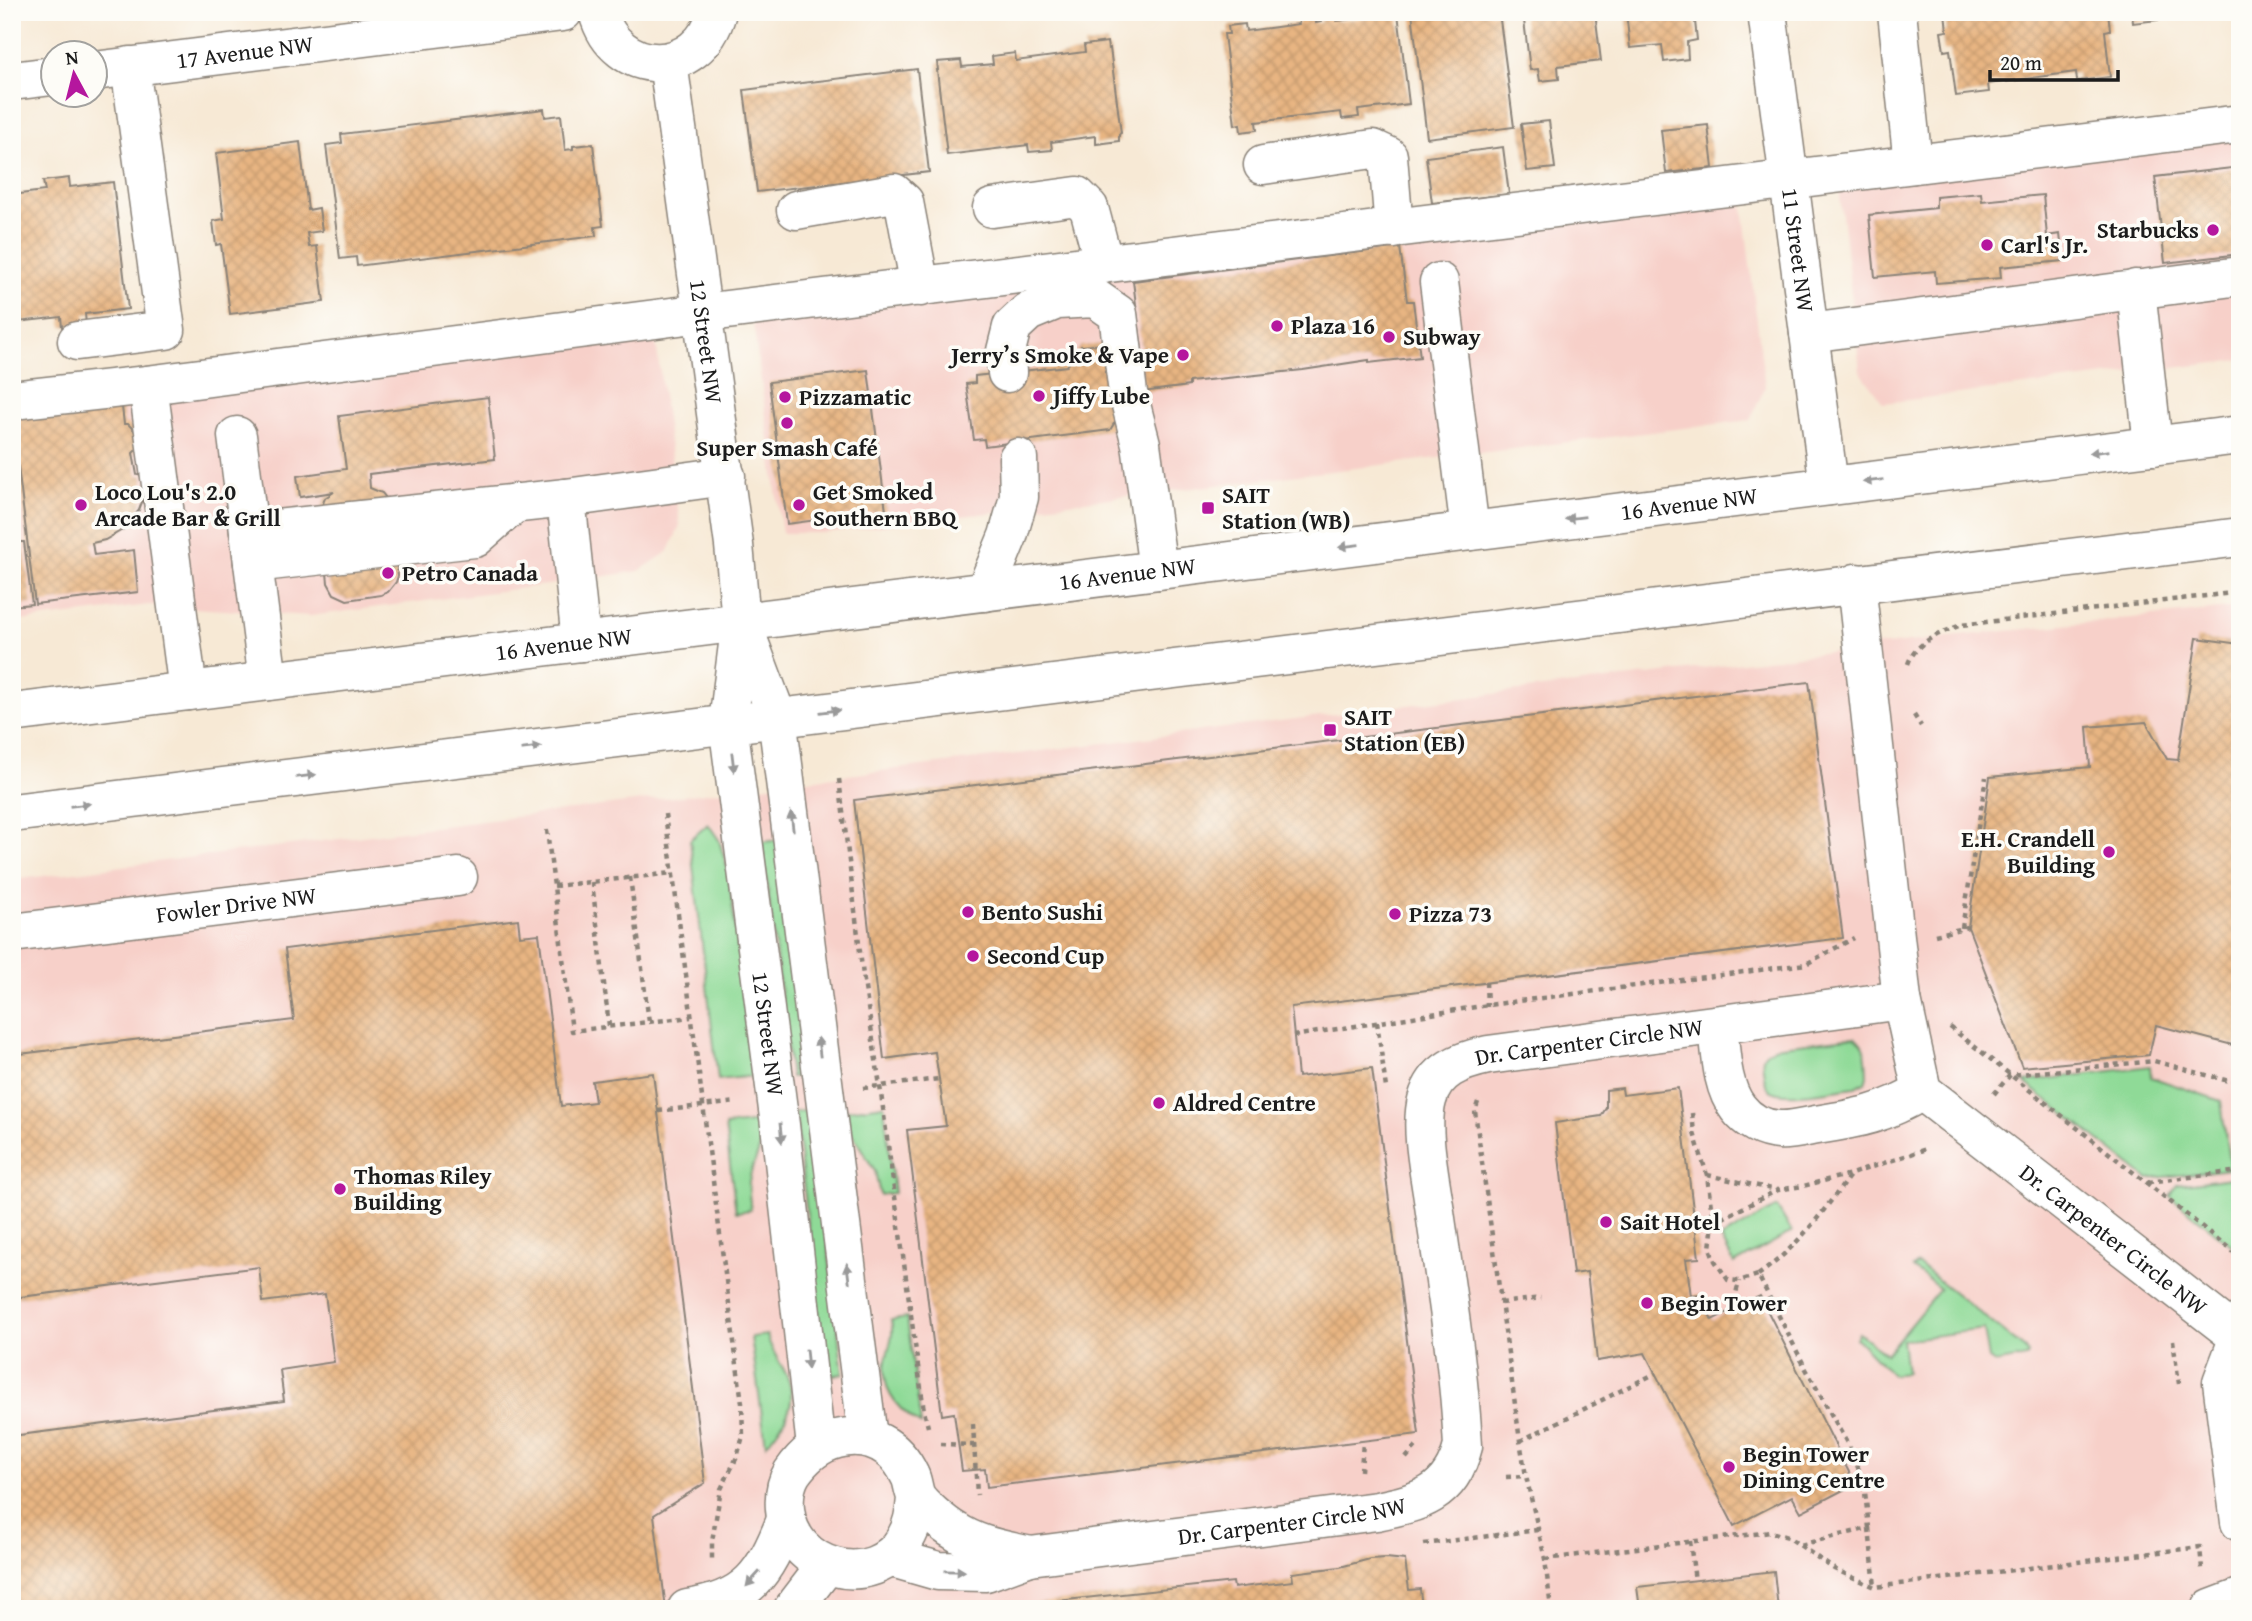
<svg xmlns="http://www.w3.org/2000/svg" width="2252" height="1621" viewBox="0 0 2252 1621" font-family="'Gentium Book Plus',serif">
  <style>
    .built { fill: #f7d0c9 }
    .green { fill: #8fda97; stroke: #567b5a; stroke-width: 2 }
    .building { fill: url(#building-cross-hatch) }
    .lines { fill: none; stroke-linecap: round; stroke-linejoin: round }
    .minor-casing { stroke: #8a8278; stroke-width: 41 }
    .highway-casing { stroke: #8a8278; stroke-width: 41 }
    .path { stroke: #8a8278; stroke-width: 4.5; stroke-dasharray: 5 5; stroke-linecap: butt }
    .minor { stroke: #fff; stroke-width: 38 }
    .highway { stroke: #fff; stroke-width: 38 }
    .oneway { fill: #999 }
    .poi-dot { fill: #b5179e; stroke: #fdfcf7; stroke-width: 2.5 }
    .labels { text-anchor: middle; stroke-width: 7; stroke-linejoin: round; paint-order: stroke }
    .street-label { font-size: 23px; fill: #1c1c1c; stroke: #fdfcf7 }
    .poi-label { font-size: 23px; font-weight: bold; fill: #1c1c1c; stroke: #fdfcf7; text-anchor: start }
  </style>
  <defs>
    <pattern id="building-cross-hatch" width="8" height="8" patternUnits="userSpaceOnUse" patternTransform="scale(1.75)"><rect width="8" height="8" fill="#e8b582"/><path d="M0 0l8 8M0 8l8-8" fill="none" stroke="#c69b70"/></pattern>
  </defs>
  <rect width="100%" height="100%" fill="#fdfcf7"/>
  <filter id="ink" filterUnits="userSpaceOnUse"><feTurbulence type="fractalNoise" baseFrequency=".0143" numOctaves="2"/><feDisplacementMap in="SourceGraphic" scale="14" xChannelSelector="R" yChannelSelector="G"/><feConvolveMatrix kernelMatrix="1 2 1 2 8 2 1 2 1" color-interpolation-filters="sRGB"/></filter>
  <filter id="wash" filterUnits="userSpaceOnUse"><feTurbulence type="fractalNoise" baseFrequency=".00686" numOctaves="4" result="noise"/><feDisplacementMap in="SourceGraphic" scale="28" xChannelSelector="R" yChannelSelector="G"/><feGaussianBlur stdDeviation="1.57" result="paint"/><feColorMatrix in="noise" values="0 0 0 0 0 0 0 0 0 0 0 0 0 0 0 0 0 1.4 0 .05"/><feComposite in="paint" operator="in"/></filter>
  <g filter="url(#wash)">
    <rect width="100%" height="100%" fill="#f7e9d5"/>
    <g class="built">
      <path d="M2240,138V360L1883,403L1860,371L1839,188Z"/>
      <path d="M1742,199L1765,387L1750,420L823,533H782L753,322Z"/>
      <path d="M655,334L680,525L669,551L639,571L547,585L310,616L149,605L12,622V413Z"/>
      <path d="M2240,607V1609H12V880L1958,636Z"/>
    </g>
    <g class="green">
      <path d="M708,824L719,840L728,871L754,1076L718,1080L690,840Z"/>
      <path d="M779,840L807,1075L791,1077L762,842Z"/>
      <path d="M1855,1037C1868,1047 1866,1061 1867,1076L1865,1082L1855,1087C1837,1089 1782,1101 1769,1089C1764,1084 1764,1075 1763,1068C1761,1056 1764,1053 1774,1047Z"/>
      <path d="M2150,1066L2151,1077L2221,1101L2230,1169L2148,1179L2024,1082Z"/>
      <path d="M884,1105L894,1193L880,1195L875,1171L849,1129L847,1110Z"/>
      <path d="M812,1110L843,1374L826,1376L795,1112Z"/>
      <path d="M759,1122C765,1154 753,1156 749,1182C748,1191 750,1201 751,1210L736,1212L725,1126Z"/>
      <path d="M2232,1178V1181L2240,1180V1252L2170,1196L2177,1185Z"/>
      <path d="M1777,1207L1792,1232L1734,1264L1721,1238Z"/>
      <path d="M1918,1264L2025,1349L2028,1354L2027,1357L1995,1363L1989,1359L1984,1329L1902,1340L1906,1373L1892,1375L1856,1338L1859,1333L1886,1354L1940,1289L1913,1268Z"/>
      <path d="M907,1318L921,1425C893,1407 878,1386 888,1352C891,1340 894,1332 891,1320Z"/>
      <path d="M767,1335C770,1348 777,1358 784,1370C801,1402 786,1420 766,1445L751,1337Z"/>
    </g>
    <g id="blocks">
      <g class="building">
        <path d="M1376,12L1398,13L1409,104L1358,110L1359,117L1342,119L1341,112L1256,122L1257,130L1241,132L1240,124L1235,125L1224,34H1229L1228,26L1245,24L1246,31L1299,24L1298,17L1315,15L1316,23L1321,22L1320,15L1336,13L1337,21L1376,16Z"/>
        <path d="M1412,12H1499L1514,127L1427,138Z"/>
        <path d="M1523,12H1595L1601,61L1558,66L1559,79L1540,81L1538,69L1530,70Z"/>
        <path d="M1626,12H1694L1697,40L1687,42L1688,59L1664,62L1662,45L1630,48Z"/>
        <path d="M1945,12H2108L2110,30L2105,31L2110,77L2077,81L2076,72L1988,84L1989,92L1956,96L1950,50L1944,51L1941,32L1947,31Z"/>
        <path d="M2132,12H2207V14L2133,23Z"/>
        <path d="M1107,42L1108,49L1110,48L1121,133L1119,134V141L1096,144V136L1051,142L1052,150L1029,152L1028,145L947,155L937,70H938L937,62L961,60L962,67L993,64L992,56L1015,53L1016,61L1085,52L1084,45Z"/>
        <path d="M917,69L929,172L757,192L744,90Z"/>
        <path d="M544,109L545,117L561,115L565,150L573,149V146L593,144L603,226L595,227L596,236L357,266L356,257L340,259L326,145L342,143L341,134Z"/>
        <path d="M1549,121L1555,168L1527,171L1521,124Z"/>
        <path d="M1708,125L1713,168L1666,173L1661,130Z"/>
        <path d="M300,142L308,210L319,208L322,231L307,233L309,247L317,246L324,302L230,314L221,244L216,245L213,221L224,219L216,153Z"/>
        <path d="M1503,147L1509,194L1432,203L1426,157Z"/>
        <path d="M2240,167V254L2165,263L2155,177Z"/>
        <path d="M69,178L70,187L113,182L128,309L85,314L86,324L62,327L61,317L18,322L12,280V195L45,191L43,181Z"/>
        <path d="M1981,193L1982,201L2043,195L2047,236L2060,234L2063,261L2000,267L2001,278L1936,283L1935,271L1875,277L1869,215L1936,208V197Z"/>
        <path d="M1400,247L1407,301H1413L1420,357L1369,363V360L1303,370L1189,382V386L1141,392L1142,351L1133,281Z"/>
        <path d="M1103,344L1112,408L1118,407V417L1110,430L985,446L984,439L974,440L966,384L975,383V376L1067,366L1081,346Z"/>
        <path d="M868,370L886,511L787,524L769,382Z"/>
        <path d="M488,397L495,459L369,474L370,488L382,493L389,502L398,576L396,582L388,592L381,595L347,600L334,594L328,583L321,509L325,498L334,492L300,497L297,476L346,469L339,416Z"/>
        <path d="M122,407L124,424H128L134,430L138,438V448L133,453L137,475L143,476V499L139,510L124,529L105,540L92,543L94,555L134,550L138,592L35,604L12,418Z"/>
        <path d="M12,516H14L17,542H24L32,604L12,606Z"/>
        <path d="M2197,638L2240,644V1047L2156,1025L2149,1055L2022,1067L1968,927L1990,777L2090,767L2087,727L2146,722L2167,759L2178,760Z"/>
        <path d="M1809,682L1843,938L1291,1007L1298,1077L1372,1068L1419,1434L987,1487L985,1469L962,1471L954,1413L942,1415L907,1130L946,1126L935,1052L884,1059L854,800Z"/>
        <path d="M518,919L520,936L539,934L561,1106L595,1102L592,1081L653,1073L705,1483L654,1515L666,1609H12V1436L284,1401L280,1370L334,1362L325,1294L263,1302L259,1267L12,1298V1055L294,1020L285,949Z"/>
        <path d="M1622,1088L1623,1095L1678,1088L1699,1258L1686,1259L1691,1296L1700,1295L1712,1320L1760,1296L1855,1484L1801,1512L1792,1496L1734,1526L1645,1353L1597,1361L1587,1272L1573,1274L1555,1123L1601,1116L1606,1108V1090Z"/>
        <path d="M1386,1558L1405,1560L1409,1590L1420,1589L1422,1609H1003L1002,1607L1233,1582L1234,1588L1293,1581L1292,1573L1340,1567L1370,1559Z"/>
        <path d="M1774,1571L1778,1609H1640L1637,1587Z"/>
      </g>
    </g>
  </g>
  <g filter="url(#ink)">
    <use href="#blocks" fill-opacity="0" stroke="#8a8278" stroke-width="2"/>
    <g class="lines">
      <defs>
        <g id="minor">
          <path d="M598,12C616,79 699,79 717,12"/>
          <path id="s1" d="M1767,12L1829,486"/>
          <path d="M1897,12L1913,164"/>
          <path id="s2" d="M668,62L734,545L741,621L728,723L780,1125L816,1447"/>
          <path id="s3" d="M94,71L563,12"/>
          <path d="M12,81L52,76"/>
          <path d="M1263,165L1373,149L1388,156L1394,229"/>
          <path d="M992,208L1077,196L1089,208L1104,264"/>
          <path d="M796,210L894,193L904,202L920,287"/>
          <path d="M1439,282L1470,531"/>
          <path d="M2136,289L2153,446"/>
          <path d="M1809,333L2240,276"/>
          <path d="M77,341L166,330L130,66"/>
          <path d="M1007,373L1006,351L1012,327L1028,312L1057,300L1095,298L1118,314L1128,393L1141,444L1158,570"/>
          <path d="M148,385L188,691"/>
          <path d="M12,400L148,385L702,313L2240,124"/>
          <path d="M237,436L268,681"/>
          <path d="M249,532L566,498"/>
          <path d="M253,563L475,538L515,503"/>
          <path d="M1856,583L1902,1000"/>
          <path d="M985,592L1008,536L1019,497L1018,458"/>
          <path d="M743,626L777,717L868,1438"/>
          <path d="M581,642L566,498L726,476"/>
          <path id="s4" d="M12,933L458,877"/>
          <path d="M1718,1026C1721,1052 1721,1086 1738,1108C1748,1121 1763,1129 1779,1130C1791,1131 1805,1127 1816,1125C1860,1118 1884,1114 1922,1091"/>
          <path d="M916,1498C915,1513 913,1526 905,1539C874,1593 790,1570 785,1509C784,1497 786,1483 792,1473C803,1457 817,1444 837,1439C870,1431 896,1446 910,1476C913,1482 913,1490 916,1496C919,1504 946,1526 955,1531C977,1546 1005,1550 1030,1556"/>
          <path id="s5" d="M889,1557L938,1571L986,1572L1030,1556L1377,1511C1420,1502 1451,1495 1463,1446C1459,1368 1446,1289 1435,1212C1431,1181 1419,1129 1427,1100C1435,1070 1460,1061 1488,1055L1902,1000L1922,1091L2239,1337L2222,1382L2240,1522"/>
          <path d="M687,1609C749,1600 764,1574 786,1520"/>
          <path d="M793,1609L826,1566"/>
          <path d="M2211,1609L2240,1598"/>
        </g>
        <g id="highway">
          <path id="s6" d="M12,713L2240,435"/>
          <path d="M12,813L2240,537"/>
        </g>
      </defs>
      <use href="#minor" class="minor-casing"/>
      <use href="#highway" class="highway-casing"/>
      <g class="path">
        <path d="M1908,664C1916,641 1941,633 1961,625L2240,592"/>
        <path d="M1914,715L1921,726"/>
        <path d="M839,779L862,968L880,1086L924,1411L928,1427"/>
        <path d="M665,814L742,1403L743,1436L737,1457L721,1489L712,1541V1561"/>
        <path d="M547,830L572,1031L691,1017"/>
        <path d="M630,877L649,1022"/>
        <path d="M592,882L609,1026"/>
        <path d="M554,886L673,873"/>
        <path d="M1962,928L1986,777"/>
        <path d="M1935,935L1968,927"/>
        <path d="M1486,982L1487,1007"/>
        <path d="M1377,1022L1386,1088"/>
        <path d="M1950,1027L2240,1257"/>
        <path d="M1293,1036L1488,1005L1806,964L1854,938"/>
        <path d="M863,1088L939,1079"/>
        <path d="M1994,1094L2010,1075L2154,1061L2240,1084"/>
        <path d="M1478,1102L1475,1111L1520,1441L1526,1476L1545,1559L1551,1609"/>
        <path d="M658,1111L737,1102"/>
        <path d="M1692,1113L1694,1133L1707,1175L1713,1223L1710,1248L1715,1261L1728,1280L1739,1281L1758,1275L1806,1369L1852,1452L1864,1483L1869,1528L1800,1545"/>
        <path d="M1707,1175L1777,1190"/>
        <path d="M2148,1182L2240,1171"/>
        <path d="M1713,1223L1778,1190L1803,1186L1851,1174L1929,1148"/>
        <path d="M1758,1275C1797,1248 1823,1212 1851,1174"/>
        <path d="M1501,1303L1541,1298"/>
        <path d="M1732,1311L1739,1281"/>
        <path d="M2173,1340L2179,1384"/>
        <path d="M973,1424L977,1495"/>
        <path d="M1520,1441L1656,1373"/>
        <path d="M940,1444L974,1445"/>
        <path d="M1406,1458L1418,1444"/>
        <path d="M1361,1471L1363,1441"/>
        <path d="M1506,1477L1526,1476"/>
        <path d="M1869,1528L1875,1587"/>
        <path d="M1690,1541L1695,1581"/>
        <path d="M1424,1544L1538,1530"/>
        <path d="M1545,1559L1771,1532L1788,1537L1834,1569L1875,1587L2200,1547L2202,1569"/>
        <path d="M884,1609L904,1607"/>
      </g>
      <use href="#minor" class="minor"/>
      <use href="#highway" class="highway"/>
    </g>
    <defs><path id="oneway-solid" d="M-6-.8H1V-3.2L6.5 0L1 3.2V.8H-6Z" transform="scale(1.75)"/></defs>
    <g class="oneway">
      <use href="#oneway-solid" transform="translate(2099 452) rotate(173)"/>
      <use href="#oneway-solid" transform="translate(1873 481) rotate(173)"/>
      <use href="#oneway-solid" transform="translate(1575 518) rotate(173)"/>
      <use href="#oneway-solid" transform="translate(1349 546) rotate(173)"/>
      <use href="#oneway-solid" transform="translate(830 711) rotate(-7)"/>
      <use href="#oneway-solid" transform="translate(531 748) rotate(-7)"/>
      <use href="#oneway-solid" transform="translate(733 762) rotate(83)"/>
      <use href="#oneway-solid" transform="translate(306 776) rotate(-7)"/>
      <use href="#oneway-solid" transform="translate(80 805) rotate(-7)"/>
      <use href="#oneway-solid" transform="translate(792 821) rotate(-97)"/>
      <use href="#oneway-solid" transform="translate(819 1047) rotate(-97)"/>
      <use href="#oneway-solid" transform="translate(781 1133) rotate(84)"/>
      <use href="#oneway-solid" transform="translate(848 1273) rotate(-97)"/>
      <use href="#oneway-solid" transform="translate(807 1359) rotate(84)"/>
      <use href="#oneway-solid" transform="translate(955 1571) rotate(1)"/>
      <use href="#oneway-solid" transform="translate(753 1579) rotate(132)"/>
    </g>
  </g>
  <g class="poi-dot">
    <circle cx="2213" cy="230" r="7"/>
    <circle cx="1987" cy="245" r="7"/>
    <circle cx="1277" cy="326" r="7"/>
    <circle cx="1389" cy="337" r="7"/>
    <circle cx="1183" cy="355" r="7"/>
    <circle cx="1039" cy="396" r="7"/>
    <circle cx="785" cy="397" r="7"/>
    <circle cx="787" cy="423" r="7"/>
    <circle cx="81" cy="505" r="7"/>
    <circle cx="799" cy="505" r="7"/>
    <rect x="1201" y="501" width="14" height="14" rx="3.5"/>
    <circle cx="388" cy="573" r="7"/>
    <rect x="1323" y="723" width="14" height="14" rx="3.5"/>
    <circle cx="2109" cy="852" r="7"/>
    <circle cx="968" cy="912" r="7"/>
    <circle cx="1395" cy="914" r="7"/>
    <circle cx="973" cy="956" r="7"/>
    <circle cx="1159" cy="1103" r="7"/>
    <circle cx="340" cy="1189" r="7"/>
    <circle cx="1606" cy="1222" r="7"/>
    <circle cx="1647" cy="1303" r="7"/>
    <circle cx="1729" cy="1467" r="7"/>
  </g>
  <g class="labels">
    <g class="street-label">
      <text dy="8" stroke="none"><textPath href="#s3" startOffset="152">17 Avenue NW</textPath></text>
      <text dy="8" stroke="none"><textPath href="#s1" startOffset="240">11 Street NW</textPath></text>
      <text dy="8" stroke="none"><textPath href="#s2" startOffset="282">12 Street NW</textPath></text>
      <text dy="8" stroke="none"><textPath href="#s6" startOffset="1690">16 Avenue NW</textPath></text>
      <text dy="8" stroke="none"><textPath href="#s6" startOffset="1124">16 Avenue NW</textPath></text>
      <text dy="8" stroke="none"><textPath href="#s6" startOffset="556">16 Avenue NW</textPath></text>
      <text dy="8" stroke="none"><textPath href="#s4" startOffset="226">Fowler Drive NW</textPath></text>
      <text dy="8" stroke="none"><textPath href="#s2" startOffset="980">12 Street NW</textPath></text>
      <text dy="8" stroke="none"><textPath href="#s5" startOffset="1143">Dr. Carpenter Circle NW</textPath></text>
      <text dy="8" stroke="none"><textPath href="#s5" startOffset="1794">Dr. Carpenter Circle NW</textPath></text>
      <text dy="8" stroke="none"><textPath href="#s5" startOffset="410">Dr. Carpenter Circle NW</textPath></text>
    </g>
    <g class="poi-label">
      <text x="2199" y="238" text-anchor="end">Starbucks</text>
      <text x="2001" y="253">Carl's Jr.</text>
      <text x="1291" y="334">Plaza 16</text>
      <text x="1403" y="345">Subway</text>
      <text x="1169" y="363" text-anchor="end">Jerry’s Smoke &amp; Vape</text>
      <text x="1053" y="404">Jiffy Lube</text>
      <text x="799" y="405">Pizzamatic</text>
      <text x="787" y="456" text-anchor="middle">Super Smash Café</text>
      <text x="95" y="500">Loco Lou's 2.0<tspan x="95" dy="26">Arcade Bar &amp; Grill</tspan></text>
      <text x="813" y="500">Get Smoked<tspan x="813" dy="26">Southern BBQ</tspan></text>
      <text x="1222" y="503">SAIT<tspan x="1222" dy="26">Station (WB)</tspan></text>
      <text x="402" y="581">Petro Canada</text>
      <text x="1344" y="725">SAIT<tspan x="1344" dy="26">Station (EB)</tspan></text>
      <text x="2095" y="847" text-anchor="end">E.H. Crandell<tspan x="2095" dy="26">Building</tspan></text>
      <text x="982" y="920">Bento Sushi</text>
      <text x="1409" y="922">Pizza 73</text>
      <text x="987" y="964">Second Cup</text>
      <text x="1173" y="1111">Aldred Centre</text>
      <text x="354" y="1184">Thomas Riley<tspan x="354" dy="26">Building</tspan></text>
      <text x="1620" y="1230">Sait Hotel</text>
      <text x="1661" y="1311">Begin Tower</text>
      <text x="1743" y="1462">Begin Tower<tspan x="1743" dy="26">Dining Centre</tspan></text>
    </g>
  </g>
  <rect width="2252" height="1621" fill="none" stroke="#fdfcf7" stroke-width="42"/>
  <g transform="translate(74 74) rotate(353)"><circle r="33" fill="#fdfcf7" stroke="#a3a29f" stroke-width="2"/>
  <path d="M0-5L12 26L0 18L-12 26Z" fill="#b5179e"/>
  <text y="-10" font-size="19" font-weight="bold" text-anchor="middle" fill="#1c1c1c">N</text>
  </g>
  <path d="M1990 70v10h128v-10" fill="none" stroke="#1c1c1c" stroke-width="3.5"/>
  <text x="2000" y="70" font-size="21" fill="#1c1c1c" stroke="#fdfcf7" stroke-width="5" paint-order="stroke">20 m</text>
</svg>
